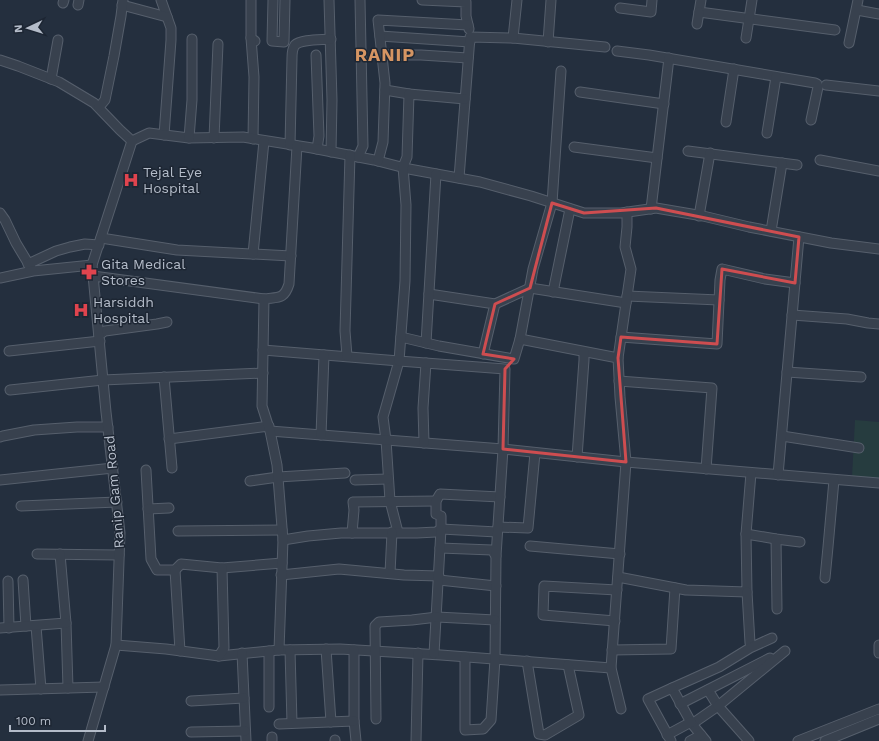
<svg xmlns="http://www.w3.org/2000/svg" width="879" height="741" viewBox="0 0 879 741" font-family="'Work Sans',sans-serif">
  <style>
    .green { fill: #263c3f }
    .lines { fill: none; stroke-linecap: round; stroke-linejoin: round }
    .minor-casing { stroke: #565f6c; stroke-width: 11 }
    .minor { stroke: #38414e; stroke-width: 9 }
    .marked { fill: none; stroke: #ce4d50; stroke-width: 3; stroke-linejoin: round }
    .labels { text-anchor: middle; stroke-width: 3; stroke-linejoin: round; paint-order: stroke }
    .poi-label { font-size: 14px; fill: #b4bcc9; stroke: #1d2633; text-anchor: start }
    .street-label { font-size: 14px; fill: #b4bcc9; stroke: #1d2633 }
    .district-label { font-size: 18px; font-weight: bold; letter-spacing: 1px; fill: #d59563; stroke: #1d2633 }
  </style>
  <rect width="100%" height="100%" fill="#242f3e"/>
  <path class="green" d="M855,420L879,422V479L852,477Z"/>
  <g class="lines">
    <defs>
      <g id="minor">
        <path d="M161,0L171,28V40L164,135"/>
        <path d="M251,0V38L255,41"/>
        <path d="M273,0L272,41L284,42L285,0"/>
        <path d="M329,0L332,100L331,152"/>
        <path d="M422,0L466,2V16L469,29"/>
        <path d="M701,0L699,12L835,30"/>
        <path d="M63,3L64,0"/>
        <path d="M78,5L79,0"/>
        <path d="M122,5L167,17"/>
        <path d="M620,8L651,12L652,0"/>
        <path d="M857,10L879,14"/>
        <path d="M697,24L699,12"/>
        <path d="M380,36L470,42"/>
        <path d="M251,38L254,77L253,139"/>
        <path d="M513,38L605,47"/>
        <path d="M746,38L752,0"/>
        <path d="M548,42L551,0"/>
        <path d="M849,43L858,0"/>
        <path d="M617,51L649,55L815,83L817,84L818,87L811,120"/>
        <path d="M316,55L319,136L317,149"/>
        <path d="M382,55H421L468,58"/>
        <path d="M0,60L18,66L59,82L94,103L120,130L132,141L149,133L189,138L243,137L312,148L374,160L409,169L480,182L531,196L584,213H621L656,208L703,216L749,227L831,243L879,249"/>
        <path d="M51,79L58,40"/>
        <path d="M826,85L879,91"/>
        <path d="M385,90L409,94"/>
        <path d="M580,92L664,104"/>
        <path d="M99,107L105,100L114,56L121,16L123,0"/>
        <path d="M726,122L734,69"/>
        <path d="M767,133L776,77"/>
        <path d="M189,138L192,100V39"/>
        <path d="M214,138L218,44"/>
        <path d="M290,145L292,58C292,54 292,49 295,45C301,39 322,40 331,39"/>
        <path d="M574,147L657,158"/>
        <path d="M688,151L797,165"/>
        <path d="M358,157L363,146L360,0"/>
        <path d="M820,160L879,171"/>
        <path d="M378,161L383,142L385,83L378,20L468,25"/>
        <path d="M459,178L470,37L513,38L517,0"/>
        <path d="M651,209L669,58"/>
        <path d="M0,213L5,220L16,243L31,268"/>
        <path d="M699,216L710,153"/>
        <path d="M771,231L782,163"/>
        <path d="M101,238L177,250L291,256"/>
        <path d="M253,254L264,141"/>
        <path d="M28,264L56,251L70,247L85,244L99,245"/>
        <path d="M93,276L264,299"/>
        <path d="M0,278L33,271L92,265"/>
        <path d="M553,292L570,209"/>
        <path d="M429,294L495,304L483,354"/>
        <path d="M627,296L719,300"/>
        <path d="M495,304L530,288L626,303"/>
        <path d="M792,315L847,319L868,323L879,324"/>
        <path d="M99,335L105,331L157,324L167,322"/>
        <path d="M401,337L439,346L514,359L520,339L618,358"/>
        <path d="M621,337L717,344L720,280L722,269L765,279L795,283"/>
        <path d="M520,339L533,269L552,203L561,71"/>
        <path d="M426,343L436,174"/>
        <path d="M263,350L399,361L383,417L386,440L390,501L398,532"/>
        <path d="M9,351L100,341"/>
        <path d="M347,356L345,331L350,155"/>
        <path d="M787,372L861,377"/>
        <path d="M164,377L172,468"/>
        <path d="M619,381L712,388L706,469"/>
        <path d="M10,390L103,380L263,373"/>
        <path d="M270,431L503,449L626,462L879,483"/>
        <path d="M321,435L324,355"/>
        <path d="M782,436L859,448"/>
        <path d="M0,437L3,436L34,430L77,427H108"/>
        <path d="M169,439L269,426"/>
        <path d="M424,443L423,408L426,363"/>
        <path d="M577,457L584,360V352"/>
        <path d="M146,470L151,559L157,570H175L181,564L222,568L282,563"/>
        <path d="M778,475L799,237"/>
        <path d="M0,480L113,468"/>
        <path d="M355,480L388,479"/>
        <path d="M250,481L278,477L345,473"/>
        <path d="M21,506L117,502"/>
        <path d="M148,509L169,508"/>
        <path d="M498,527L528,528L535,453"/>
        <path d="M178,531L282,530"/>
        <path d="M352,533L354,510L353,502L436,501"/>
        <path d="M746,534L776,539L800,542"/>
        <path d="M776,539L777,609"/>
        <path d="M283,540L308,536L341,533H417L436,532L441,529L497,532"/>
        <path d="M530,546L620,554"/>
        <path d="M440,548L492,550L496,556"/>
        <path d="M37,554L119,555"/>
        <path d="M60,554L66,623L68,688"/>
        <path d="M175,570L180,651"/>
        <path d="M390,573L392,532"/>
        <path d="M281,575L339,569L404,575L439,576"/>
        <path d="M618,577L686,590L747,592L746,534L751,473"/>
        <path d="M825,578L828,547L834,480"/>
        <path d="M23,580L26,626"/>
        <path d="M439,580L496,586"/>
        <path d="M8,581L9,628"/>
        <path d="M747,592L750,643"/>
        <path d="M615,621L543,615L544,586L617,590"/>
        <path d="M36,626L41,689"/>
        <path d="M0,628L66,623"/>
        <path d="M116,645L166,649L219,656L279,650L340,649L441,655L611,668"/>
        <path d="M879,645V653"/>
        <path d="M326,649L331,722"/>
        <path d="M279,650L283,540L277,465L270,431L262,406L264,299C278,297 284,300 289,284L297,146"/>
        <path d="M290,650L292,723"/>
        <path d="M354,650V721L356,741"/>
        <path d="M612,650L671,649L675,588"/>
        <path d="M269,651V707"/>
        <path d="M242,653L246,741"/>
        <path d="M434,654L441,529V516L436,514V501L440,494L500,497"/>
        <path d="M219,656L224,648L222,568"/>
        <path d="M465,657V730L483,729L491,720L495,659L496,556L503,449L505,369L399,361L405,281L406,205L403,167L407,157L409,94L465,99"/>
        <path d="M527,661L539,734L545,735L579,715L568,665"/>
        <path d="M0,690L104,687"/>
        <path d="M708,690L718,706L692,724L672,688L719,667L750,648L772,638"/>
        <path d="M191,701L244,698"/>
        <path d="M680,704L770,658"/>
        <path d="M621,709L611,668L626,462L620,397L618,358L631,269L625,247L627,227V212"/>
        <path d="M376,719L375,626L379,622L412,620L437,617L495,620"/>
        <path d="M279,724L354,721"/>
        <path d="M692,724L706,741"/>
        <path d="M191,732L245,731"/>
        <path d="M667,735L691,722"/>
        <path d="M272,737V741"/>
        <path d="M88,741L116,645L120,533L106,412L92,265L132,141"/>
        <path d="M335,741V740"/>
        <path d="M416,741L418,653"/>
        <path d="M671,741L648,699L672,688"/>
        <path d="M690,741L701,735"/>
        <path d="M749,741L718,706L785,651"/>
        <path d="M798,741L879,709"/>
        <path d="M825,741L879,719"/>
      </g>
    </defs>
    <use href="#minor" class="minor-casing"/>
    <use href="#minor" class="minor"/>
  </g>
  <path class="marked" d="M552,203L584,213L656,208L799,237L795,283L722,269L717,344L621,337L618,358L626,462L503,449L505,369L514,359L483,354L495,304L530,288Z"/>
  <defs>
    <symbol id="hospital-bare" viewBox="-9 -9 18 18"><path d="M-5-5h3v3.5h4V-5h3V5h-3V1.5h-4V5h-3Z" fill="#e0444e" stroke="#1d2633" stroke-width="2.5" paint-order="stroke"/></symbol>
    <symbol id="pharmacy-bare" viewBox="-9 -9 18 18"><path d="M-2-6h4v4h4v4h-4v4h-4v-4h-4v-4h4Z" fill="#e0444e" stroke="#1d2633" stroke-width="2.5" paint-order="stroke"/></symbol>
  </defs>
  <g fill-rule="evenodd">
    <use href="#hospital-bare" x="120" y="169" width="22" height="22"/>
    <use href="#pharmacy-bare" x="78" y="261" width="22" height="22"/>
    <use href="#hospital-bare" x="70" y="299" width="22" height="22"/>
  </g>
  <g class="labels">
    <g class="poi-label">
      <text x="143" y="177">Tejal Eye<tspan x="143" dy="16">Hospital</tspan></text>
      <text x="101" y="269">Gita Medical<tspan x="101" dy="16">Stores</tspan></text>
      <text x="93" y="307">Harsiddh<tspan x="93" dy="16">Hospital</tspan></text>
    </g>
    <g class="street-label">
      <text transform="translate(114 492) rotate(-95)" y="5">Ranip Gam Road</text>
    </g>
    <g class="district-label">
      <text x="385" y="61">RANIP</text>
    </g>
  </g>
  <g transform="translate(28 28) rotate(266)" stroke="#1d2633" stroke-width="3" paint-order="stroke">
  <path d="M0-3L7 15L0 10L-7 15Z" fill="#b4bcc9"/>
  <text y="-6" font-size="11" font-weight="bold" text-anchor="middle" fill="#b4bcc9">N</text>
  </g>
  <path d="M10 725v6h95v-6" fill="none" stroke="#b4bcc9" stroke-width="2"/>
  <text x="16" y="725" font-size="12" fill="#b4bcc9" stroke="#1d2633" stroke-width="3" paint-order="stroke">100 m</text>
</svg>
